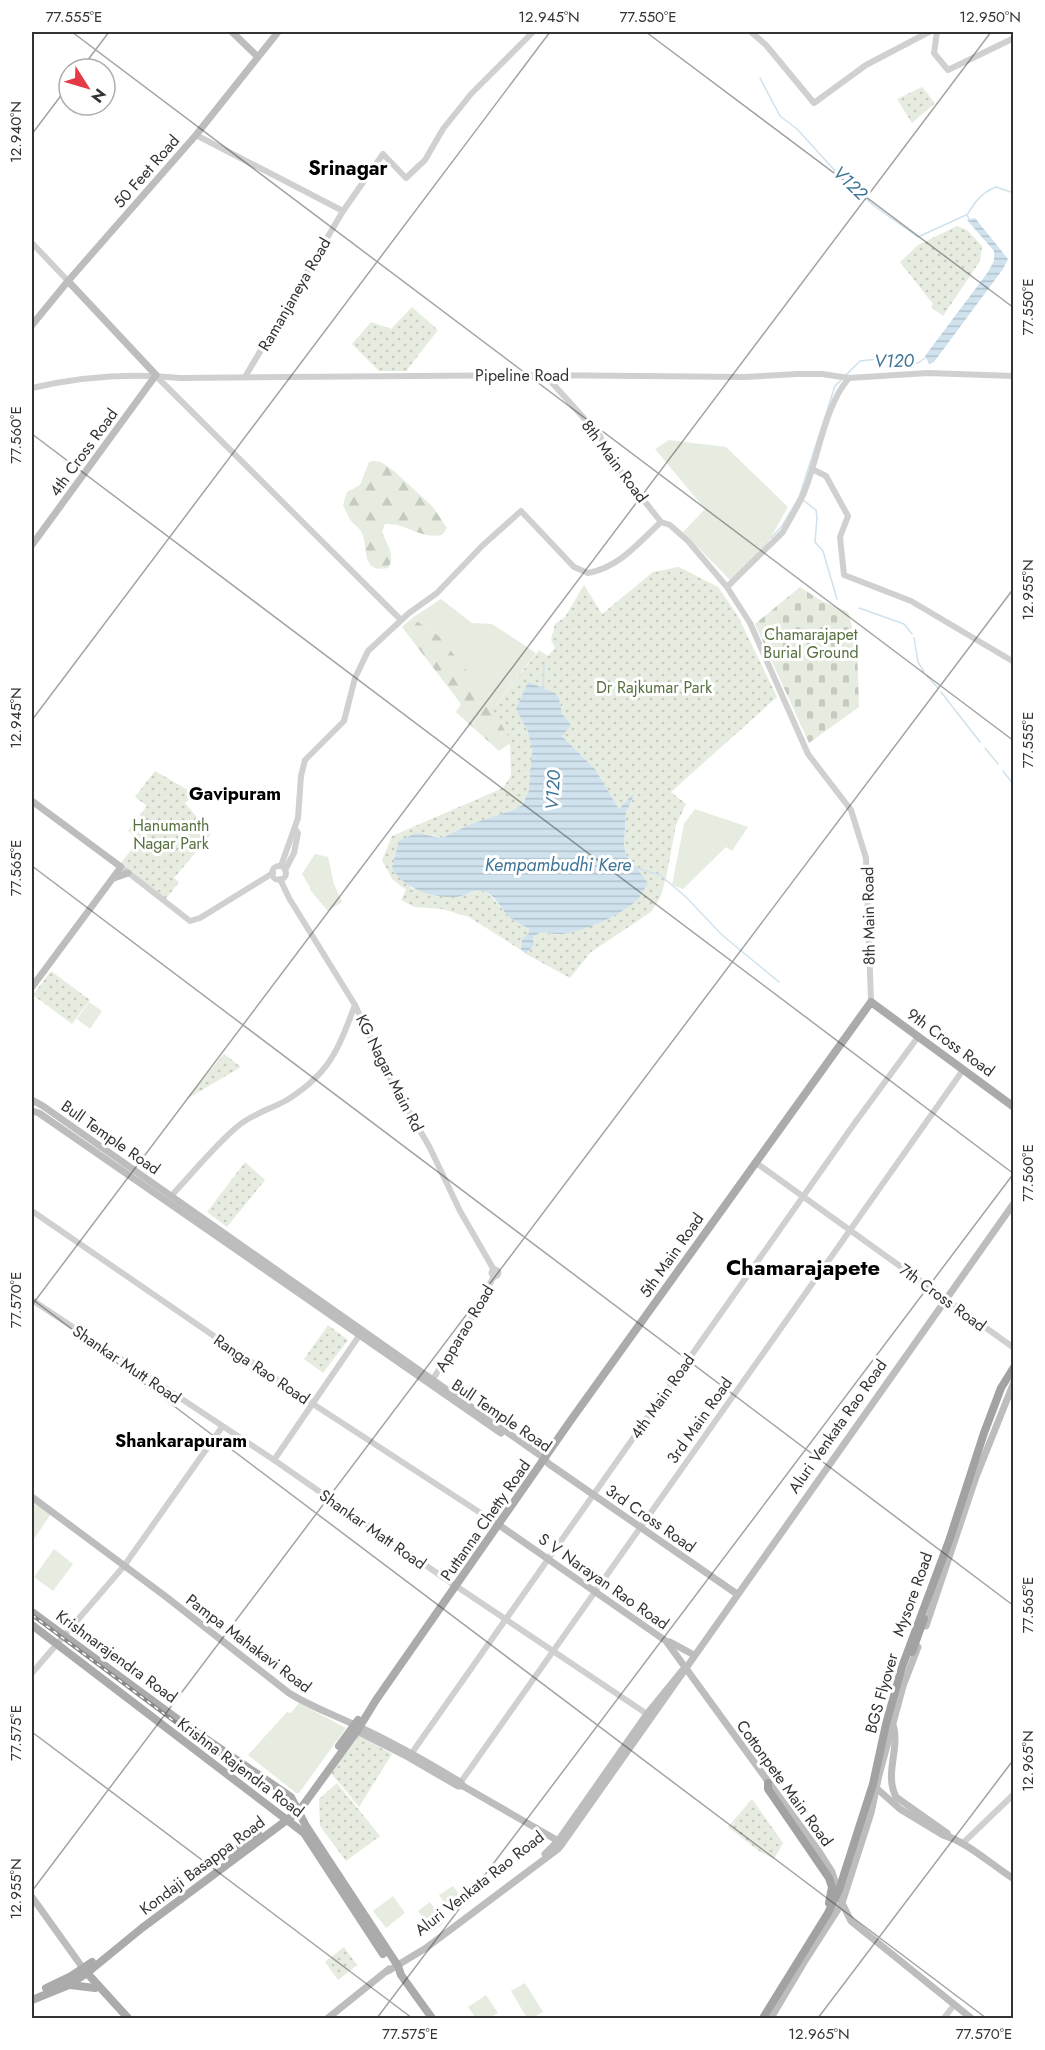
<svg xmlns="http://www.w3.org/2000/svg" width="1045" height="2050" viewBox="0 0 1045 2050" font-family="Jost,sans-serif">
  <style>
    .green { fill: #e6ecdf }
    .forest { fill: url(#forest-firs) }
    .cemetery { fill: url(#cemetery-stones) }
    .park { fill: url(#park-dots) }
    .water { fill: url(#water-rules) }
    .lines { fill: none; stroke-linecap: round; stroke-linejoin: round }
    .stream { stroke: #cfe2ee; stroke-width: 1.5 }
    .tertiary { stroke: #d0d0d0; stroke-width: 6 }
    .secondary { stroke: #bdbdbd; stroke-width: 7 }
    .primary { stroke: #ababab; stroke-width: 8 }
    .trunk { stroke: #a2a2a2; stroke-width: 8 }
    .rail-casing { stroke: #888; stroke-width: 4 }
    .rail { stroke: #fff; stroke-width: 1.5; stroke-dasharray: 4.5; stroke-linecap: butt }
    .secondary-bridge { stroke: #bdbdbd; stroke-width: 7 }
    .trunk-bridge { stroke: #a2a2a2; stroke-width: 8 }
    .ticks { fill: none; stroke: #333; stroke-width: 1.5; stroke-opacity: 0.45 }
    .labels { text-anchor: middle; stroke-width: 6; stroke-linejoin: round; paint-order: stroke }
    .street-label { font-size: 16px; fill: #333; stroke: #fff }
    .park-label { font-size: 16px; fill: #56703f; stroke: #fff }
    .water-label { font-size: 18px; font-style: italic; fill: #3f7597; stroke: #fff }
    .neighbourhood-label { font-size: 18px; font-weight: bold; fill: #000; stroke: #fff }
    .quarter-label { font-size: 20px; font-weight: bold; fill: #000; stroke: #fff }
    .district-label { font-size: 22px; font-weight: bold; fill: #000; stroke: #fff }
    .neatline { fill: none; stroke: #333; stroke-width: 2 }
    .ticks-label { font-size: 15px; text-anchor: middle; fill: #333 }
  </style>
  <defs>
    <pattern id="forest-firs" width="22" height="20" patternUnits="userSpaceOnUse" patternTransform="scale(1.5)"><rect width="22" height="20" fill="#e6ecdf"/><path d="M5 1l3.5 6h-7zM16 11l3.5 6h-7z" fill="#c6cbc0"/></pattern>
    <pattern id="cemetery-stones" width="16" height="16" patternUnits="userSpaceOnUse" patternTransform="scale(1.5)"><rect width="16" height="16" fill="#e6ecdf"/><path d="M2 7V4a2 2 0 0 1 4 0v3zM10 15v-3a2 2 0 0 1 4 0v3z" fill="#c6cbc0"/></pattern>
    <pattern id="park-dots" width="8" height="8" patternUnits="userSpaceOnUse" patternTransform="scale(1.5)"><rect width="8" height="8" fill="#e6ecdf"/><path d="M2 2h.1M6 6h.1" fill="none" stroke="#c6cbc0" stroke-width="1.8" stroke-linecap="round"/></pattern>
    <pattern id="water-rules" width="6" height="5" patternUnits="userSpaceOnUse" patternTransform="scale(1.5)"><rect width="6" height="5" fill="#cfe2ee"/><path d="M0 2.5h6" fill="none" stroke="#b2c2cd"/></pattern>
  </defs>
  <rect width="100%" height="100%" fill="#fff"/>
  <g class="green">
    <path d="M669,440L726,447L788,507L767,544L730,580L683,532L705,509L655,449Z"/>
    <path d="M441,599L472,623L492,624L536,653L493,709L439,636L412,618Z"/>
    <path d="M695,809L748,827L732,851L726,847L683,889L672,885L684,824Z"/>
    <path d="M315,854L328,857L334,884L342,902L328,911L310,890V887L302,874Z"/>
    <path d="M89,1002L102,1011L90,1029L77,1019Z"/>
    <path d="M32,1500L51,1514L32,1542Z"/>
    <path d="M54,1549L73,1564L53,1591L34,1577Z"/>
    <path d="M299,1703L346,1728L299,1793H296L248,1755L287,1712L291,1713Z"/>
    <path d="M453,1886L466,1903L452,1914L439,1895Z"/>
    <path d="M393,1896L405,1913L386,1928L373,1911Z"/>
    <path d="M430,1902L444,1923L433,1931L418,1911Z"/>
    <path d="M525,1983L543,2012L532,2018H527L511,1991Z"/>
    <path d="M486,1995L498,2013L489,2018H476L468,2007Z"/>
  </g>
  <g class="forest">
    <path d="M374,461L381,462L394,471L433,507L447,528L442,535C418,539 408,523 385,524L382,532C387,545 396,555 388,568C360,573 369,549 362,533C360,529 355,525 352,522C348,517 346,511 343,505L347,492L360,485L369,462Z"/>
    <path d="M412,618L439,636L468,672L512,735V742L499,751L456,712L461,704L402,627Z"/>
  </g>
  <path class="cemetery" d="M800,587L820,600L848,612L857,646L859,707L809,743L755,624Z"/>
  <g class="park">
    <path d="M922,87L935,103L912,123L897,99Z"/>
    <path d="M957,226L967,230L982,246L980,261L943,316L931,307L933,304L900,262L918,245Z"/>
    <path d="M412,307L438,330L406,371H379L352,344L371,322L391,329Z"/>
    <path d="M679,567L718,587L738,616L777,697L671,792L686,804L676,825L666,878L660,898L651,912L591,952L570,978L526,954L534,945L533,938L536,934L543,932L559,935L635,902L647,883L626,855L624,845L626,812L633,795L619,809L595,769L562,736V714L559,698L517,709C521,718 526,727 529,736C534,757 536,795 516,809L471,824L442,838L432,835L410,888L436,894L457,897L482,890L489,894L511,919L529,929V933L522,939L521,950L469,917L442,909L414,907L401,900L406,890L392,879L382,860L392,836L503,788L511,776L510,740L493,709L539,650L548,656L555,648L551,640L555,624L565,617L584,585L602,614L653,572Z"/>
    <path d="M155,771L195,794L185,803L211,834L174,878L179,882L165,900L120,864L139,840L128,831L147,806L135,797Z"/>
    <path d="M51,971L90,1000L72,1024L33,995Z"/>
    <path d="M224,1054L241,1067L185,1100Z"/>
    <path d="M245,1162L265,1180L227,1227L207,1212Z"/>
    <path d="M328,1325L348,1340L323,1373L304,1359Z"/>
    <path d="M359,1735L392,1754L359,1807L331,1773Z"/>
    <path d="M337,1783L380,1836L346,1861L320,1826L319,1799Z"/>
    <path d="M752,1799L783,1843L774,1859L759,1851L728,1827Z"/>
    <path d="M344,1947L357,1965L338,1980L325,1962Z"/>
  </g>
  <g class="water">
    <path d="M975,218L1008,259L1003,269L934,362L929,364L925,356L988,272L994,261V251L967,220Z"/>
    <path d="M528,682L555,693L559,698L562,714L571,725L562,736L595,769L619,809L633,794V797L626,812L624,845L626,855L648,883C644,889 641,897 635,902C615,918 588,929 563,934C551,936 541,927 533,938L534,945L526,954L521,950L522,939L529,933V929C523,925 515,922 509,917C502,910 494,893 483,891C475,889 465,896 456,897C432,898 404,889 392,868L399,841L416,833L442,838L471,824L516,809L523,804L529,790L532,751L528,732L516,709Z"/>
  </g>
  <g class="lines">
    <g class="stream">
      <path d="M760,78L780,116L797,129L838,174L873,205L918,237L966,215"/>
      <path d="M970,221L967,215C975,202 981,193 996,187L1014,193"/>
      <path d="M845,376L860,361L879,359L918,363L925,358"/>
      <path d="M803,500L816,510L817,518L815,542L823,551L837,599"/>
      <path d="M771,538L782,526L799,497L835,386L842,379"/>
      <path d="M859,608L904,624L912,634"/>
      <path d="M914,638L918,662L924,672"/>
      <path d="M927,676L938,688"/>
      <path d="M543,689L544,664"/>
      <path d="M941,692L980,742"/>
      <path d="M985,748L998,764"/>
      <path d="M1003,771L1014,785"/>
      <path d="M636,868L660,875L686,897L722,935L779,982"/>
    </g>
    <g class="tertiary">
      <path d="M751,32L766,45L814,103L866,65L929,32"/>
      <path d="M937,32L934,53L948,70L1014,38"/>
      <path d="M196,135L343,211"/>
      <path d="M32,243L68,281"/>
      <path d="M545,375L600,436L608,455L661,522"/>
      <path d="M156,376L401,620"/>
      <path d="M245,377L343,211L383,154L406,178L425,160L443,129L471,94L533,32"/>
      <path d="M32,388C79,377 131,373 180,378L534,375L745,377L797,374H822L849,378L928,373L1014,376"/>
      <path d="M812,469L826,476L848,516L840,537L844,575L911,601L1014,662"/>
      <path d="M727,587L783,532C789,520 797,508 803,495C818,461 824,406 849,378"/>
      <path d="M281,866L298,818L301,776L305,760L344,721L355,678L368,651L409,613L437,593L482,546L521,511L574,567L588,573C620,567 638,543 661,522L670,525L688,541L727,587L750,623L808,754L851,810L866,858L871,1002"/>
      <circle cx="279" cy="873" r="7"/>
      <path d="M285,870L294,853L298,833L295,829"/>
      <path d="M126,871L190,921L200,918L273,873"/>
      <path d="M280,879L289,898L355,1005L388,1075L430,1148L460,1211L494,1270"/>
      <path d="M755,1162L1014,1348"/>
      <path d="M171,1196C193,1173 214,1146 238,1126C252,1114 271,1109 287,1100C330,1073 338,1050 355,1005"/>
      <path d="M32,1211L313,1404L496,1523"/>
      <circle cx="495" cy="1273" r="3.5"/>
      <path d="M32,1300L274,1460L447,1580L647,1714"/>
      <path d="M433,1379L477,1309L494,1276"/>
      <path d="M274,1460L361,1333"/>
      <path d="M32,1673L124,1566L222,1427"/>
      <path d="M409,1757L854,1124L918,1037"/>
      <path d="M458,1786L963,1070"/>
      <path d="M962,1844L1014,1794"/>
      <path d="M944,2018L954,2005"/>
    </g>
    <g class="secondary">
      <path d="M232,32L257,56"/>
      <path d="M32,325L68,281L196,135L278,32"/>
      <path d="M32,545L156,375L68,281"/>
      <path d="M32,801L121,867L32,987"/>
      <path d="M114,878L128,873"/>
      <path d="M32,1100L43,1106L541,1456L549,1464L737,1594"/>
      <path d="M32,1111L39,1113L501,1433"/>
      <path d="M32,1497L165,1596L289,1693C311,1707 335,1715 359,1727C394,1743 427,1762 460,1782L463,1786"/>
      <path d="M499,1525L666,1641L818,1850L832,1872L842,1903L851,1921L971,2018"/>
      <path d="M926,1626L976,1477L1014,1382"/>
      <path d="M670,1642L694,1655"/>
      <path d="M357,1731L408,1757L458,1786H463L560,1842"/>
      <path d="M874,1786L900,1809L943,1835C966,1841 993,1866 1014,1879"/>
      <path d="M896,1797L947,1833L949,1837"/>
      <path d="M545,1854L558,1841L647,1714L682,1671"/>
      <path d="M32,1897L85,1971"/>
      <path d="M388,1971L426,1948L558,1849L562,1844L1014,1203"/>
      <path d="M328,2018L389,1969"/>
      <path d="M771,2018L806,1959L842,1903L871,1813L879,1775L903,1686L918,1647"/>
    </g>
    <g class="primary">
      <path d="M32,1612L180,1721L291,1797L306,1826L398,1966L401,1975L432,2018"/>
      <path d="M32,1625L304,1833L383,1954"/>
      <path d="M339,1746L358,1720"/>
      <path d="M230,1855L258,1834"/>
      <path d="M87,1973L128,2018"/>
      <path d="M70,1985L95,1988"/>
      <path d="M46,1988L71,1976L92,1962"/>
      <path d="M32,2000L69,1985L87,1973L142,1928L299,1811L357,1731L376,1700L571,1420L871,1002L1014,1107"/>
    </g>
    <g class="trunk">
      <path d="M912,1652L924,1619"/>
      <path d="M768,1783V1789L777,1802"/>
    </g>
    <defs>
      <path id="rail" d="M32,1615L218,1754"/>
    </defs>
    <use href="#rail" class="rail-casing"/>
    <use href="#rail" class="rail"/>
    <path class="secondary-bridge" d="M891,1720C903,1744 883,1772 896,1797"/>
    <g class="trunk-bridge">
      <path d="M777,1802L829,1878L832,1887L829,1903"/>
      <path d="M763,2018L828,1913L839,1890L873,1784L886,1724L902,1667L949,1541L984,1433L1001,1388L1014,1367"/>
    </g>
  </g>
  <path class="ticks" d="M72,32L1014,741M646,32L1014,308M81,69L109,32M32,134L69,85M32,434L1014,1174M32,720L550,32M32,866L1014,1606M32,1299L986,2018M32,1305L991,32M32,1732L412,2018M32,1891L1014,588M377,2018L1014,1173M818,2018L1014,1759"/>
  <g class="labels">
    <g class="street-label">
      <text transform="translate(146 171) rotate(-49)" y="6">50 Feet Road</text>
      <text transform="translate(294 294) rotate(-60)" y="6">Ramanjaneya Road</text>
      <text x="522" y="381">Pipeline Road</text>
      <text transform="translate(83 452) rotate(-54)" y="6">4th Cross Road</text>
      <text transform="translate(615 461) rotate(53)" y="6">8th Main Road</text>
      <text transform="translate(868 916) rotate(-91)" y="6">8th Main Road</text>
      <text transform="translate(951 1042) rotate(36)" y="6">9th Cross Road</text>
      <text transform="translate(390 1073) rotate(63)" y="6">KG Nagar Main Rd</text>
      <text transform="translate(111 1137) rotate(35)" y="6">Bull Temple Road</text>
      <text transform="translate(671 1255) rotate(-55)" y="6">5th Main Road</text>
      <text transform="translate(943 1297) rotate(36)" y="6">7th Cross Road</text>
      <text transform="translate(464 1328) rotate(-59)" y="6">Apparao Road</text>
      <text transform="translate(127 1364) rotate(34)" y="6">Shankar Mutt Road</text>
      <text transform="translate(262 1369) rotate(34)" y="6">Ranga Rao Road</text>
      <text transform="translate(662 1396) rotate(-55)" y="6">4th Main Road</text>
      <text transform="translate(502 1415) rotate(34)" y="6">Bull Temple Road</text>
      <text transform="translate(699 1420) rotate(-55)" y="6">3rd Main Road</text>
      <text transform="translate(837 1426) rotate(-55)" y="6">Aluri Venkata Rao Road</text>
      <text transform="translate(651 1518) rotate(35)" y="6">3rd Cross Road</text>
      <text transform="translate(485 1520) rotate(-55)" y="6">Puttanna Chetty Road</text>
      <text transform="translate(373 1529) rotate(35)" y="6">Shankar Matt Road</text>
      <text transform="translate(604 1581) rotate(35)" y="6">S V Narayan Rao Road</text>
      <text transform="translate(912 1594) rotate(-70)" y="6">Mysore Road</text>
      <text transform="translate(249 1643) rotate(37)" y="6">Pampa Mahakavi Road</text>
      <text transform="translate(117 1656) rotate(36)" y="6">Krishnarajendra Road</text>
      <text transform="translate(881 1693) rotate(-74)" y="6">BGS Flyover</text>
      <text transform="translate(241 1767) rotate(37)" y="6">Krishna Rajendra Road</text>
      <text transform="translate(785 1783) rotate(54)" y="6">Cottonpete Main Road</text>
      <text transform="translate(202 1865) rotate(-37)" y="6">Kondaji Basappa Road</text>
      <text transform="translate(479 1883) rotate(-38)" y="6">Aluri Venkata Rao Road</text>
    </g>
    <g class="park-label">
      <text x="811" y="640">Chamarajapet<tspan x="811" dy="18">Burial Ground</tspan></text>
      <text x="654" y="693">Dr Rajkumar Park</text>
      <text x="171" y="831">Hanumanth<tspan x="171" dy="18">Nagar Park</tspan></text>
    </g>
    <g class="water-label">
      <text transform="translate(850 183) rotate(44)" y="6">V122</text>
      <text transform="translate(894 361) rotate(-1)" y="6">V120</text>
      <text transform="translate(553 790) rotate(-87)" y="6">V120</text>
      <text x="558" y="871">Kempambudhi Kere</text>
    </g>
    <g class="neighbourhood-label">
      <text x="235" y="800">Gavipuram</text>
      <text x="181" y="1447">Shankarapuram</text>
    </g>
    <g class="quarter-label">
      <text x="348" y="175">Srinagar</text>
    </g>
    <g class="district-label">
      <text x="803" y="1275">Chamarajapete</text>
    </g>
  </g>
  <rect width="1045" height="2050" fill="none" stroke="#ffffff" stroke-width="66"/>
  <g transform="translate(87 87) rotate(127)"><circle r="28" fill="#ffffff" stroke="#adadad" stroke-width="1.5"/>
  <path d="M0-4.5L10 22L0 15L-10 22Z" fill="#e63946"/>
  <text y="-9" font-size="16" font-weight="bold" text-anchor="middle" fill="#333333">N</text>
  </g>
  <rect x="33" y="33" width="979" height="1984" class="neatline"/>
  <g class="ticks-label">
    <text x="74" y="22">77.555°E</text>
    <text x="549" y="22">12.945°N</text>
    <text x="648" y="22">77.550°E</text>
    <text x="990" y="22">12.950°N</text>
    <text transform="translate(16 132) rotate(-90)" y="5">12.940°N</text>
    <text transform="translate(1028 307) rotate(-90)" y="5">77.550°E</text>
    <text transform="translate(16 435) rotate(-90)" y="5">77.560°E</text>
    <text transform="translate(1028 590) rotate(-90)" y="5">12.955°N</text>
    <text transform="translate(16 718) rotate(-90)" y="5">12.945°N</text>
    <text transform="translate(1028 740) rotate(-90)" y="5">77.555°E</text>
    <text transform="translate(16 868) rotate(-90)" y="5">77.565°E</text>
    <text transform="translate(1028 1173) rotate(-90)" y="5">77.560°E</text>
    <text transform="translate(16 1300) rotate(-90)" y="5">77.570°E</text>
    <text transform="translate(1028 1605) rotate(-90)" y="5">77.565°E</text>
    <text transform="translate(16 1733) rotate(-90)" y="5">77.575°E</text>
    <text transform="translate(1028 1761) rotate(-90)" y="5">12.965°N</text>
    <text transform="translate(16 1889) rotate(-90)" y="5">12.955°N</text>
    <text x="410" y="2039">77.575°E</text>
    <text x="819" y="2039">12.965°N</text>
    <text x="984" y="2039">77.570°E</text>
  </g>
</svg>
